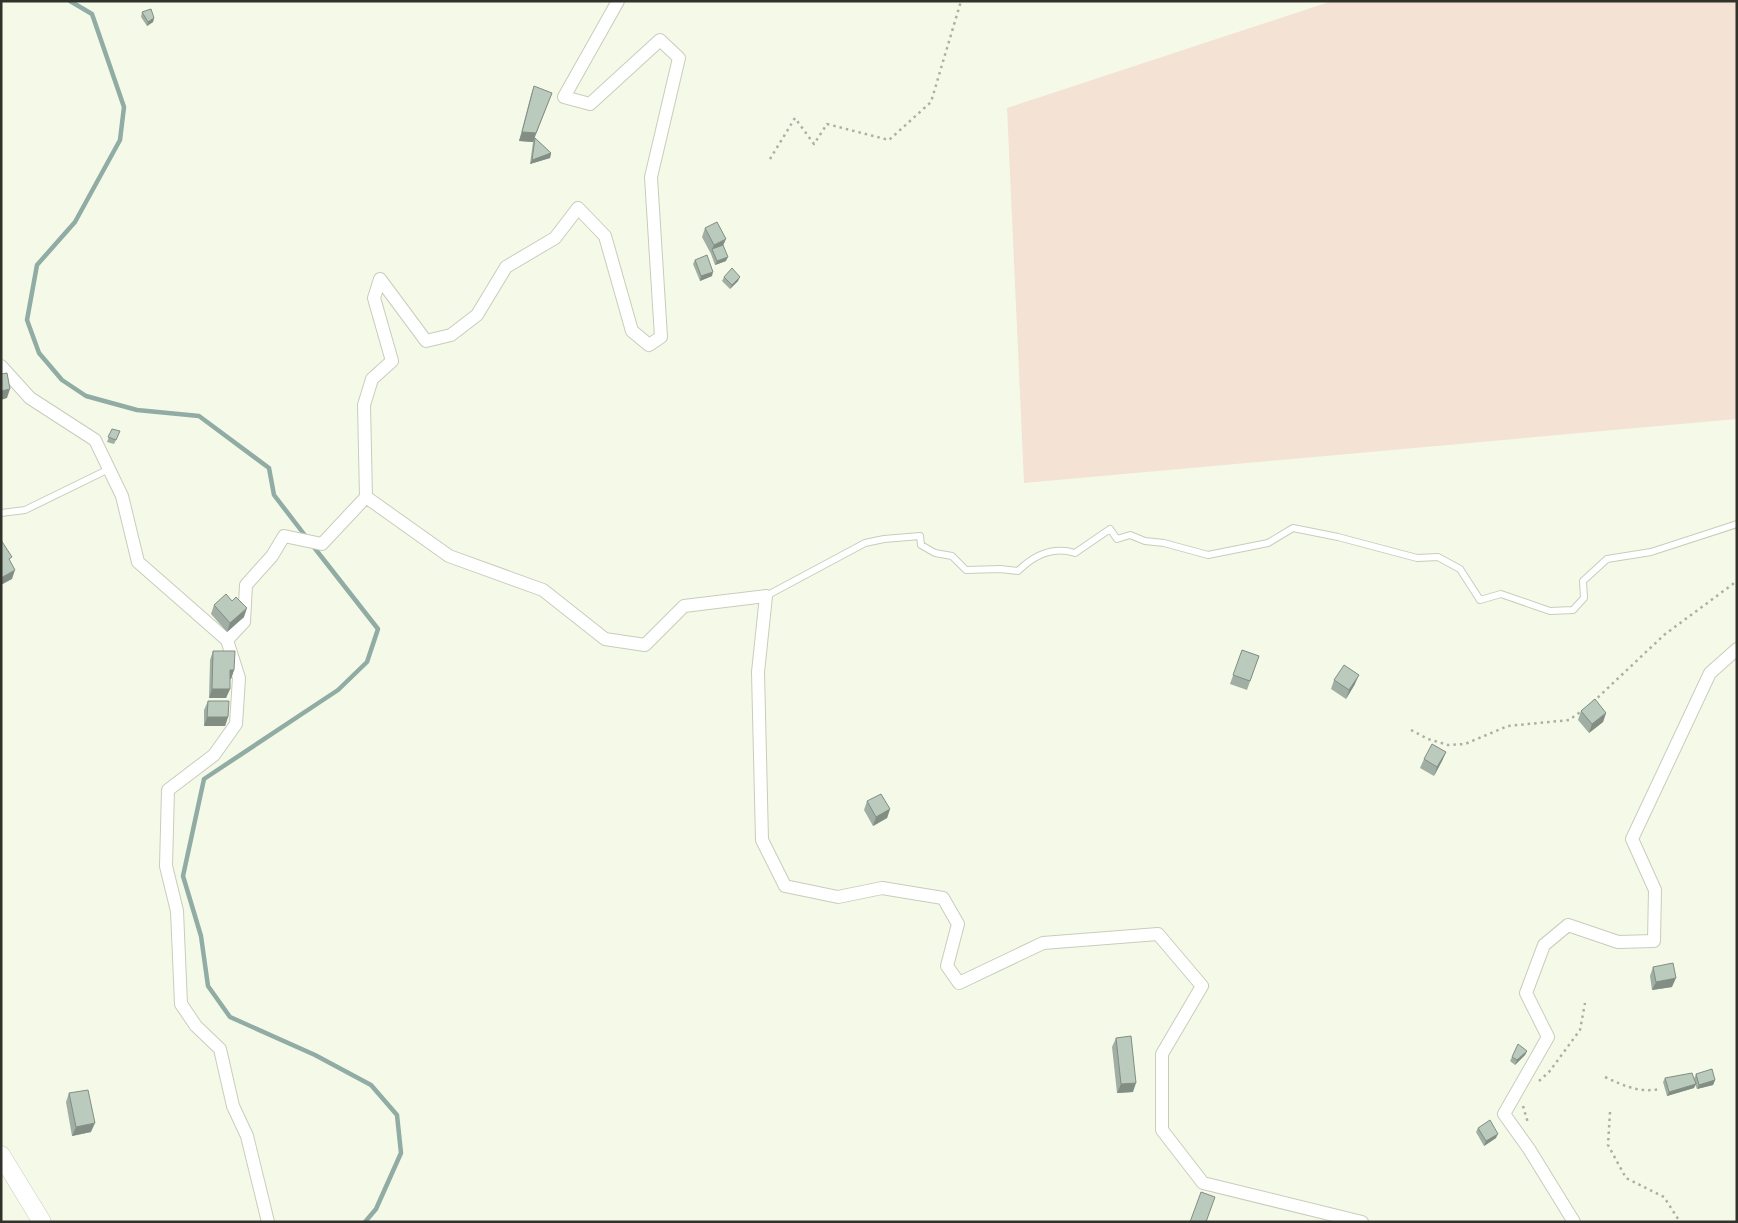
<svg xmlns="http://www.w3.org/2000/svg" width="1738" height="1223" viewBox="0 0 1738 1223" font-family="Inter,sans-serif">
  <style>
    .green { fill: #f4e2d5 }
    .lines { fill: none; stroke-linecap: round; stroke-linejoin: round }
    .stream { stroke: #91aca4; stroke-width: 4.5 }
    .service-casing { stroke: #c8cdbb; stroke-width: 8 }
    .minor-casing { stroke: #c8cdbb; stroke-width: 14 }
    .secondary-casing { stroke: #c8cdbb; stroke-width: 19 }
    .path { stroke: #acb0a2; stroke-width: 2.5; stroke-dasharray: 2.5 4; stroke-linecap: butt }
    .service { stroke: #fff; stroke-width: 6 }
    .minor { stroke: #fff; stroke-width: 12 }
    .secondary { stroke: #fff; stroke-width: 18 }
    .wall { fill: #a0aea3 }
    .shaded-wall { fill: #828d84 }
    .building { fill: #bacabd; stroke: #828d84 }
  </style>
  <rect width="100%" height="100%" fill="#f5fae8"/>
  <path class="green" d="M1332,1H1737V419L1024,483L1007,108Z"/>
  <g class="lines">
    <g class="stream">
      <path d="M70,1L92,14L124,107L120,140L75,222L37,265L27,320L39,353L62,380L86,396L137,410L199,416L269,468L274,495L307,538"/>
      <path d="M313,546L378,629L367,662L338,690L204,779L183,876L201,936L208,986L230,1017L315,1055L371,1085L397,1115L401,1153L376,1209L365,1222"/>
    </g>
    <defs>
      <g id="service">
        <path d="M1,513L25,510L109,469"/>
        <path d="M766,596L865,543L884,539L920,536L921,545L935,553L952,556L966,570L1000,569L1018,571C1034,555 1052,546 1075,553L1110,529L1117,539L1130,535L1145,541L1164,543L1208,555L1268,543L1293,528L1338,537L1417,558L1438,557L1460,569L1480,600L1501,594L1550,611L1573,610L1584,598L1583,581L1607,559L1651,552L1737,524"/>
      </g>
      <g id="minor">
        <path d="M1,366L30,398L95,440L122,496L138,562L227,640L239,678L236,724L214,755L168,790L166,866L177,911L181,1004L196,1026L220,1049L233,1106L247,1136L268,1222"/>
        <path d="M366,497L364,405L372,379L392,361L374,298L380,279L426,341L451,335L477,315L506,267L555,238L578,208L605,236L632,331L649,345L661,337L651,177L679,58L660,40L590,104L564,97L618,1"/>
        <path d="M227,640L244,622L246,585L272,556L284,536L322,544L366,497L449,556L543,590L605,639L645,645L684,606L766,596L758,672L762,840L785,886L838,897L882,888L943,898L958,924L947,966L959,983L1043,943L1158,934L1202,986L1162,1054V1130L1203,1183L1362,1222"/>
        <path d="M1574,1222L1529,1149L1504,1114L1548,1037L1526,993L1544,945L1568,925L1618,942L1654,941L1655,890L1632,839L1710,673L1737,649"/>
      </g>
      <path id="secondary" d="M1,1155L42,1222"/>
    </defs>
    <use href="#service" class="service-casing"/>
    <use href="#minor" class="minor-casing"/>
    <use href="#secondary" class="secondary-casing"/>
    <g class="path">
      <path d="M770,159L795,118L814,144L827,124L889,140L931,102L961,1"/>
      <path d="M1593,702L1664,635L1737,581"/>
      <path d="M1411,730L1428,739L1448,745L1465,744L1508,726L1569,720L1583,710"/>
      <path d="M1605,1077C1624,1086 1639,1093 1661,1089"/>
      <path d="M1539,1081L1549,1072L1580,1030L1585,1003"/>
      <path d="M1523,1106L1528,1123"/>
      <path d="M1610,1112L1608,1145L1626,1178L1664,1197L1680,1222"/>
    </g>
    <use href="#service" class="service"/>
    <use href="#minor" class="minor"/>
    <use href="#secondary" class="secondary"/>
  </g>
  <g class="wall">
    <path d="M142,12L154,18L153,22L147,26L141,17Z"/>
    <path d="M534,86L535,138L551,153L550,158L530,164L533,142L519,141L531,95Z"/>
    <path d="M705,228L723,245L726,261L715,265L711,254L702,237Z"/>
    <path d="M695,260L712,276L700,281L693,264Z"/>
    <path d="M724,277L738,281L730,289L722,281Z"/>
    <path d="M112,429L118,436L114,444L107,442Z"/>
    <path d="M214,605L244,617L227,632L211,614Z"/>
    <path d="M1242,650L1259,656L1247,690L1230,684Z"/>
    <path d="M213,651L234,670L231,679H230V689L226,698H209L210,660Z"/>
    <path d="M1334,680L1355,684L1346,699L1331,689Z"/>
    <path d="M208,701L228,717L225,726H204V710Z"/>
    <path d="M1581,711L1606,713L1603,722L1589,733L1578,720Z"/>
    <path d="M1446,752L1442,761L1434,776L1420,768L1424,759Z"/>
    <path d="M867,801L890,809L887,818L873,826L864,810Z"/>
    <path d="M1653,967L1672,987L1652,990L1650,976Z"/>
    <path d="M1116,1038L1133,1092L1117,1093L1112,1047Z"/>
    <path d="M1527,1051L1525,1055L1515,1065L1510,1061L1512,1057Z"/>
    <path d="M1696,1074L1715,1080L1713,1085L1697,1089L1695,1084L1694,1088L1667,1096L1663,1082L1665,1078L1694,1079Z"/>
    <path d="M69,1093L91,1132L72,1136L66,1102Z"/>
    <path d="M1478,1128L1496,1138L1484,1146L1476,1132Z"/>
  </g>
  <g class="shaded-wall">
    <path d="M154,18L153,22L147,26L148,22Z"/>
    <path d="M552,93L533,142L519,141L522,132Z"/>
    <path d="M551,153L550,158L530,164L532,160Z"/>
    <path d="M726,239L722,248L712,249L714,245Z"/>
    <path d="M728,257L726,261L715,265L717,261Z"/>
    <path d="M713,272L712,276L700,281L701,276Z"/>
    <path d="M740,277L738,281L730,289L732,285Z"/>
    <path d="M10,389L7,398L1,400V391Z"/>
    <path d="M15,570L12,579L1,585V578Z"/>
    <path d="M247,608L244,617L227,632L230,623Z"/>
    <path d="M230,670H234L231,679H226Z"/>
    <path d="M1359,675L1355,684L1346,699L1349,690Z"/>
    <path d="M212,689H230L226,698H209Z"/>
    <path d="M1606,713L1603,722L1589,733L1592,724Z"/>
    <path d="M207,717H228L225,726H204Z"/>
    <path d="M1446,752L1442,761L1434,776L1437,767Z"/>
    <path d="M890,809L887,818L873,826L876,817Z"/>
    <path d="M1676,978L1672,987L1652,990L1656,982Z"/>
    <path d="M1527,1051L1525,1055L1515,1065L1517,1060Z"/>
    <path d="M1715,1080L1713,1085L1697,1089L1699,1085Z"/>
    <path d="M1136,1083L1133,1092L1117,1093L1121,1084Z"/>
    <path d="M1696,1084L1694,1088L1667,1096L1669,1092Z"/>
    <path d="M95,1123L91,1132L72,1136L76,1127Z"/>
    <path d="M1498,1134L1496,1138L1484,1146L1486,1141Z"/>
  </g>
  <g class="building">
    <path d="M151,9L154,18L148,22L142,12Z"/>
    <path d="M534,86L552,93L536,133L522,132Z"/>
    <path d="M535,138L551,153L532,160Z"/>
    <path d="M717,222L726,239L714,245L705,228Z"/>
    <path d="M723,245L728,257L717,261L712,249Z"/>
    <path d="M707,255L713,272L701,276L695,260Z"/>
    <path d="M732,268L740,277L732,285L724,277Z"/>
    <path d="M7,373L10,389L1,391V374Z"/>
    <path d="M112,429L120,431L116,440L108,437Z"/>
    <path d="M1,540L12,557L9,559L15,570L1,578Z"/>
    <path d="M226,594L232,601L236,597L247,608L230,623L214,605Z"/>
    <path d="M1242,650L1259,656L1250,681L1233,675Z"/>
    <path d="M213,651H235L234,670H230V689H212Z"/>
    <path d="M1344,665L1359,675L1349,690L1334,680Z"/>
    <path d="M1595,699L1606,713L1592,724L1581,711Z"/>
    <path d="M208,701H229L228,717H207Z"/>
    <path d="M1432,744L1446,752L1437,767L1424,759Z"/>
    <path d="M881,794L890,809L876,817L867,801Z"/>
    <path d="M1673,963L1676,978L1656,982L1653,967Z"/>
    <path d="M1131,1036L1136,1083L1121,1084L1116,1038Z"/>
    <path d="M1518,1044L1527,1051L1517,1060L1512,1057Z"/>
    <path d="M1712,1069L1715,1080L1699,1085L1696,1074Z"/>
    <path d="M1692,1073L1696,1084L1669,1092L1665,1078Z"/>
    <path d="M88,1090L95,1123L76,1127L69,1093Z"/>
    <path d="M1490,1120L1498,1134L1486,1141L1478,1128Z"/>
    <path d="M1201,1192L1215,1197L1206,1222H1190Z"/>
  </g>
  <rect width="1738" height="1223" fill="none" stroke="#30322b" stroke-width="5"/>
</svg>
